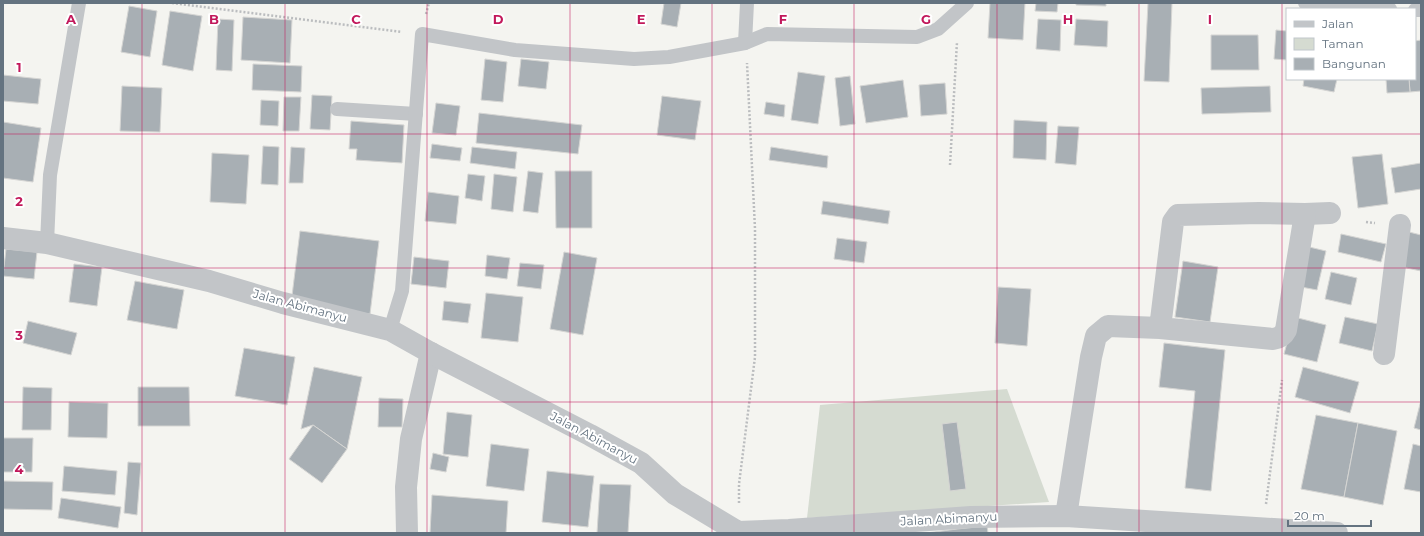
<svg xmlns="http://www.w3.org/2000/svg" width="1424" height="536" viewBox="0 0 1424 536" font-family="Montserrat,sans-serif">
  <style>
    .green { fill: #d5dbd1 }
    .building { fill: #a8afb4; stroke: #d5d5d3 }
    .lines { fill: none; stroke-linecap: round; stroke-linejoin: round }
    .path { stroke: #bbbdbf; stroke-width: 2.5; stroke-dasharray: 2 2; stroke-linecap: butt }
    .service { stroke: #c2c5c8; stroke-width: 14 }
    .minor { stroke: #c2c5c8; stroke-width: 22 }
    .tertiary { stroke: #c2c5c8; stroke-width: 22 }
    .grid { fill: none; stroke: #c2185b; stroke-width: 1; stroke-opacity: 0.55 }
    .labels { text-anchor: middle; stroke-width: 4; stroke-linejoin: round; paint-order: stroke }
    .street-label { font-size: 12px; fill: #647380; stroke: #fff }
    .grid-label { font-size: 13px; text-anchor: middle; font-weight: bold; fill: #c2185b; stroke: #fff; stroke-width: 4; stroke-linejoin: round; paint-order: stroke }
  </style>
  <rect width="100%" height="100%" fill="#f4f4f0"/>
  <path class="green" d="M1007,389L1049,502L807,518L820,405Z"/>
  <g class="building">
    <path d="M664,3H681L677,27L661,24Z"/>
    <path d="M990,3H1025L1023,40L988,38Z"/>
    <path d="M1036,3H1058L1057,12L1035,11Z"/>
    <path d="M1076,3H1106V6L1076,5Z"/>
    <path d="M1148,3H1172L1169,82L1144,81Z"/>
    <path d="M129,6L157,11L150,57L121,52Z"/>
    <path d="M170,11L202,16L193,71L162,65Z"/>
    <path d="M243,17L292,20L290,63L241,60Z"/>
    <path d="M218,19L234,20L232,71L216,70Z"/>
    <path d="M1038,19L1061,20L1060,51L1036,49Z"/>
    <path d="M1076,19L1108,21L1107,47L1074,45Z"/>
    <path d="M1276,30L1287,31V60L1274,59Z"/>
    <path d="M1211,35H1258L1259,70H1211Z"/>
    <path d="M1421,40V91L1410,92L1409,79H1415V41Z"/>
    <path d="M485,59L507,62L503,102L481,100Z"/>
    <path d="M521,59L549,62L546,89L518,86Z"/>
    <path d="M253,64L302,66L301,92L252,90Z"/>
    <path d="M798,72L825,76L818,124L791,120Z"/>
    <path d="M3,75L41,79L38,104L3,101Z"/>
    <path d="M850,76L855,124L840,126L835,78Z"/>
    <path d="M1304,79H1337L1334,92L1303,86Z"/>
    <path d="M1386,79H1409L1410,92L1387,93Z"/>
    <path d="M903,80L908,117L866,123L860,86Z"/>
    <path d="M945,83L947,114L921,116L919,85Z"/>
    <path d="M122,86L162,88L160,132L120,131Z"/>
    <path d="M1270,86L1271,112L1202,114L1201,88Z"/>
    <path d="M312,95L332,96L330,130L310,129Z"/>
    <path d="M662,96L701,101L695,140L657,135Z"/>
    <path d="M284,97H301L299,131H283Z"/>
    <path d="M261,100L279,101L278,126L260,125Z"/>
    <path d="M766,102L785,105L784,117L764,114Z"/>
    <path d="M436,103L460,106L456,135L432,133Z"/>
    <path d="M479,113L582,125L578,154L476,143Z"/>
    <path d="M1014,120L1047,122L1046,160L1013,158Z"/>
    <path d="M351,121L404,125L402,163L356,160L357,149H349Z"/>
    <path d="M3,122L41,128L33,182L3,178Z"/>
    <path d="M1058,126L1079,127L1076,165L1055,163Z"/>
    <path d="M432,144L462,148L460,161L430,158Z"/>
    <path d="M263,146L279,147L278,185L261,184Z"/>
    <path d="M291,147L305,148L303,183H289Z"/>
    <path d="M472,147L517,152L515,169L470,163Z"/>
    <path d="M771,147L828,156L827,168L769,160Z"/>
    <path d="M212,153L249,155L246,204L210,202Z"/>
    <path d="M1382,154L1388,204L1358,208L1352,157Z"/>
    <path d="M1421,163V189L1395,193L1391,168Z"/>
    <path d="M528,171L543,173L538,213L523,211Z"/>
    <path d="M555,171H592V228H556Z"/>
    <path d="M468,174L485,176L482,201L465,198Z"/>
    <path d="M494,174L517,177L513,212L491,209Z"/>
    <path d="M428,192L459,196L456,224L425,221Z"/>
    <path d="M823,201L890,211L888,224L821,214Z"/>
    <path d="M300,231L379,241L370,314L291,304Z"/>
    <path d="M1405,231L1421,235V271L1397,266Z"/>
    <path d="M1341,234L1386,244L1381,262L1338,252Z"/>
    <path d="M837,238L867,242L864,263L834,259Z"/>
    <path d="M1305,246L1326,251L1317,290L1296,286Z"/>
    <path d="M6,249L37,252L34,279L3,276Z"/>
    <path d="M564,252L597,258L583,335L550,329Z"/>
    <path d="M487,255L510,258L507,279L485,276Z"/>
    <path d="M414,257L449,261L446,288L411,284Z"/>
    <path d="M1183,261L1218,267L1210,322L1175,317Z"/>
    <path d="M520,263L544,265L541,289L517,286Z"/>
    <path d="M74,264L102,267L97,306L69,302Z"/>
    <path d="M1331,272L1357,278L1351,305L1325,299Z"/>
    <path d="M135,281L184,290L177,329L127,320Z"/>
    <path d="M998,287L1031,289L1027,346L995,343Z"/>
    <path d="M486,293L523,297L518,342L481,338Z"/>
    <path d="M444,301L471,304L468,323L442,320Z"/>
    <path d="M1294,317L1326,325L1317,362L1284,354Z"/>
    <path d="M1345,317L1378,324L1372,351L1339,343Z"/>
    <path d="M28,321L77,333L71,355L23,343Z"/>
    <path d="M1164,343L1225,350L1211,491L1185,488L1195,391L1159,387Z"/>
    <path d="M244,348L295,357L287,405L235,396Z"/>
    <path d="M314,367L362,377L347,449L313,425L301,429Z"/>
    <path d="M1303,367L1359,382L1350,413L1295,397Z"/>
    <path d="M23,387L52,388L51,430H22Z"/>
    <path d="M138,387H189L190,426H138Z"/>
    <path d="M379,398L403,399L402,427H378Z"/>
    <path d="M1421,400V430L1414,428Z"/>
    <path d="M69,402L108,403L107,438L68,437Z"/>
    <path d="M447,412L472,415L468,457L443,454Z"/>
    <path d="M1316,415L1358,423L1344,497L1301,489Z"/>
    <path d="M957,422L966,489L950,491L942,424Z"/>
    <path d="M1358,423L1397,431L1383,505L1344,497Z"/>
    <path d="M313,425L347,449L322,483L289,459Z"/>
    <path d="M3,438H33L32,472H3Z"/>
    <path d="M491,444L529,449L524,491L486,486Z"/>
    <path d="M1413,444L1421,446V492L1404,489Z"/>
    <path d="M433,453L449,457L446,472L430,469Z"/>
    <path d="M128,462L141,463L137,515L124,513Z"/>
    <path d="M64,466L117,471L115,495L62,491Z"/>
    <path d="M547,471L594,476L588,527L542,522Z"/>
    <path d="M3,481L53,482L52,510L3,509Z"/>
    <path d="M600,484L631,485L628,533H597Z"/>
    <path d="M432,495L508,501L506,533H430Z"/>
    <path d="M61,498L121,507L118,528L58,518Z"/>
    <path d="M987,526L988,533H927L957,529Z"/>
  </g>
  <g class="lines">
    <g class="path">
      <path d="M172,3L402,32"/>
      <path d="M426,14L429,3"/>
      <path d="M950,165L957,42"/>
      <path d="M1366,222L1375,223"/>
      <path d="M739,503V484L755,357V229L747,63"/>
      <path d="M1266,504L1282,380"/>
    </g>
    <g class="service">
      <path d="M1305,3L1390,9"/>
      <path d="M1415,10H1421"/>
      <path d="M745,43L747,3"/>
      <path d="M337,109L416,114"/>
      <path d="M47,243L50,175L79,3"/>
      <path d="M390,330L402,291L422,34L515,50L634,59L669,57L745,43L767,34L917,37L938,29L967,3"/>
    </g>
    <g class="minor">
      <path d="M1305,214L1330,213"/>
      <path d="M1384,354L1400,225"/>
      <path d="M1066,516L1091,357L1096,336L1108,326L1160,328L1273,339C1279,338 1283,336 1286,330L1305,214L1259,213L1178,215L1173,222L1160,328"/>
      <path d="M407,533L406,487L411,439L431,353"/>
    </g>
    <path class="tertiary" d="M3,238L47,243L209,281L283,303L390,330L431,353L590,435L641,463L675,494L738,532L789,530L971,517L1066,516L1337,533"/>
  </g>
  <path class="grid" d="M142,3V533M285,3V533M427,3V533M570,3V533M712,3V533M854,3V533M997,3V533M1139,3V533M1282,3V533M3,134H1421M3,268H1421M3,402H1421"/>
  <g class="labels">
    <g class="street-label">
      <text transform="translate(300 306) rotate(15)" y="4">Jalan Abimanyu</text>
      <text transform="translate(594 438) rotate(28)" y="4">Jalan Abimanyu</text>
      <text transform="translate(949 519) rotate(-3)" y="4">Jalan Abimanyu</text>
    </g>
  </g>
  <g class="grid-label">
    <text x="71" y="24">A</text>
    <text x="214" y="24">B</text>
    <text x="356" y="24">C</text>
    <text x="498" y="24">D</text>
    <text x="641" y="24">E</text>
    <text x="783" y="24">F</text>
    <text x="926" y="24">G</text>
    <text x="1068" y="24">H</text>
    <text x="1210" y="24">I</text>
    <text x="19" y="72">1</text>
    <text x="19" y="206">2</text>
    <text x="19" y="340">3</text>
    <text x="19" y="474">4</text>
  </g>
  <rect width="1424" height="536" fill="none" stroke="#647380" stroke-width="8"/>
  <rect x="1286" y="8" width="130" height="72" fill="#ffffff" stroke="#c1c7cc"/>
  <rect x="1294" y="21" width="20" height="6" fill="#c2c5c8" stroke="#c1c7cc"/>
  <text x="1322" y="28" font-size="12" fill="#647380">Jalan</text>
  <rect x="1294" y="38" width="20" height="12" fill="#d5dbd1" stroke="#c1c7cc"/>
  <text x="1322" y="48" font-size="12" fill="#647380">Taman</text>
  <rect x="1294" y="58" width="20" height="12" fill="#a8afb4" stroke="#c1c7cc"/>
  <text x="1322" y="68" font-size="12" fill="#647380">Bangunan</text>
  <path d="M1288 520v6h83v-6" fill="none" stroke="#647380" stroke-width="2"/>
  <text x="1294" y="520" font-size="12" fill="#647380" stroke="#ffffff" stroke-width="3" paint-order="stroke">20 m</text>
</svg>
